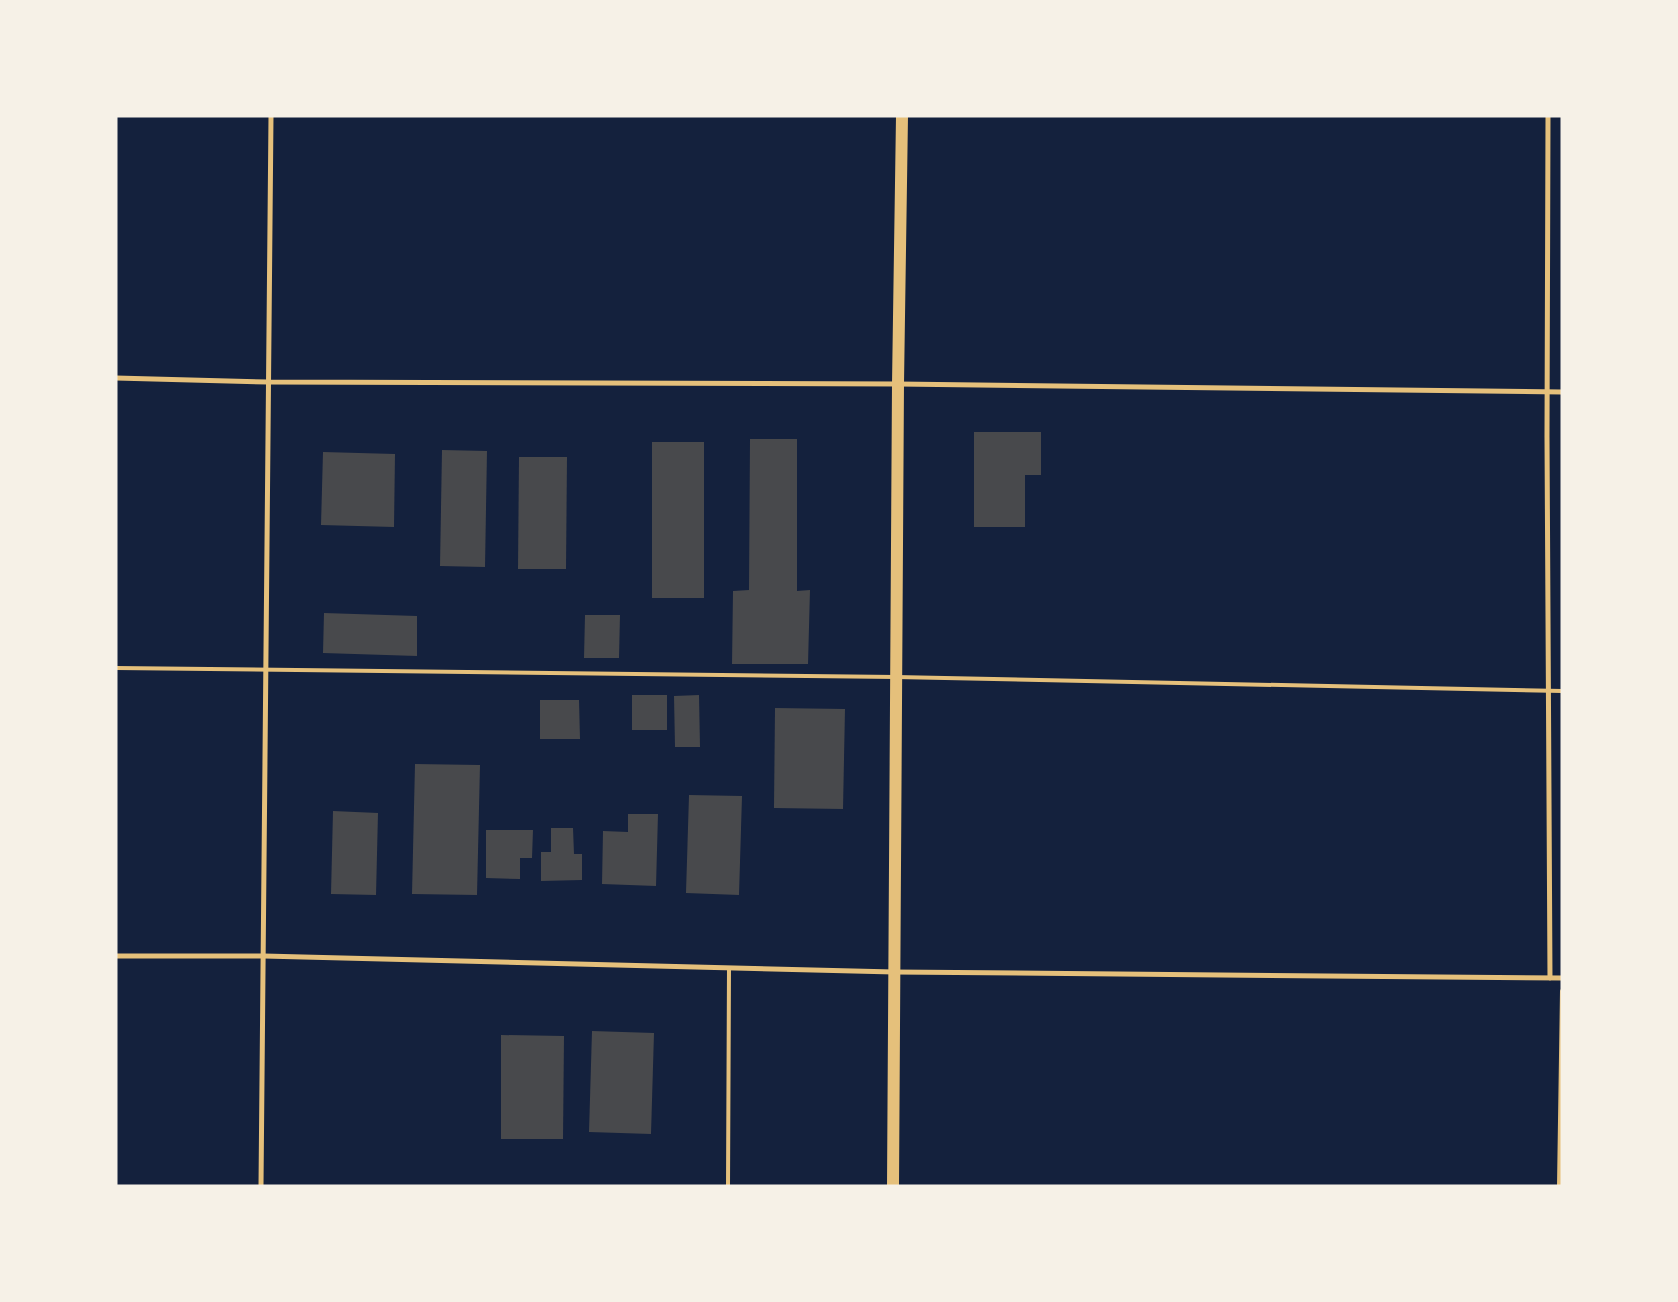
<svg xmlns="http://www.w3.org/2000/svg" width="1678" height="1302" viewBox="0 0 1678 1302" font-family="'Roboto Serif',serif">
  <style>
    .building { fill: #48494c }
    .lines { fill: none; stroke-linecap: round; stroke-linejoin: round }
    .service { stroke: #e5c07b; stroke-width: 4 }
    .minor { stroke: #e5c07b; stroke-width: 5 }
    .primary { stroke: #e5c07b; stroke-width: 12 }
  </style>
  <rect width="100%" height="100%" fill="#14213d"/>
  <g class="building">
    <path d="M974,432H1041V475H1025V527H974Z"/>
    <path d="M750,439H797V591L810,590L808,664H732L733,591L749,590Z"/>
    <rect x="652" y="442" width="52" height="156"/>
    <path d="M442,450L487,451L485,567L440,566Z"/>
    <path d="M323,452L395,454L394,527L321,525Z"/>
    <path d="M519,457H567L566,569H518Z"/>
    <path d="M324,613L417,616V656L323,653Z"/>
    <path d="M585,615H620L619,658H584Z"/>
    <rect x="632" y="695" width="35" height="35"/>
    <path d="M699,695L700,747H675L674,696Z"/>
    <path d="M540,700H579L580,739H540Z"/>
    <path d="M775,708L845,709L843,809L774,808Z"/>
    <path d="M415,764L480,765L477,895L412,894Z"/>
    <path d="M689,795L742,796L739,895L686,893Z"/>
    <path d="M333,811L378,813L376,895L331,894Z"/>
    <path d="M628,814H658L656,886L602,884L603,831L628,832Z"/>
    <path d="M551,828H573L574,854H582V880L541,881V852H551Z"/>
    <path d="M486,830H533L532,858H520V879L486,878Z"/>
    <path d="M592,1031L654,1033L651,1134L589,1132Z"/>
    <path d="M501,1035L564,1036L563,1139H501Z"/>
  </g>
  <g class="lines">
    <g class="service">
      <path d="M116,668L896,677L1562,691"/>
      <path d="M728,1186L729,968"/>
      <path d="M1559,1186L1562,991"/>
    </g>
    <g class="minor">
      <path d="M1548,116L1547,437L1550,978"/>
      <path d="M116,378L268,382L898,384L1562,392"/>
      <path d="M116,956H264L894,972L1562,978"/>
      <path d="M261,1186L271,116"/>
    </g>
    <path class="primary" d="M893,1186L898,384L902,116"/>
  </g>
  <rect width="1678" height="1302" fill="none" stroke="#f6f1e7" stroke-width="235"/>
</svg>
